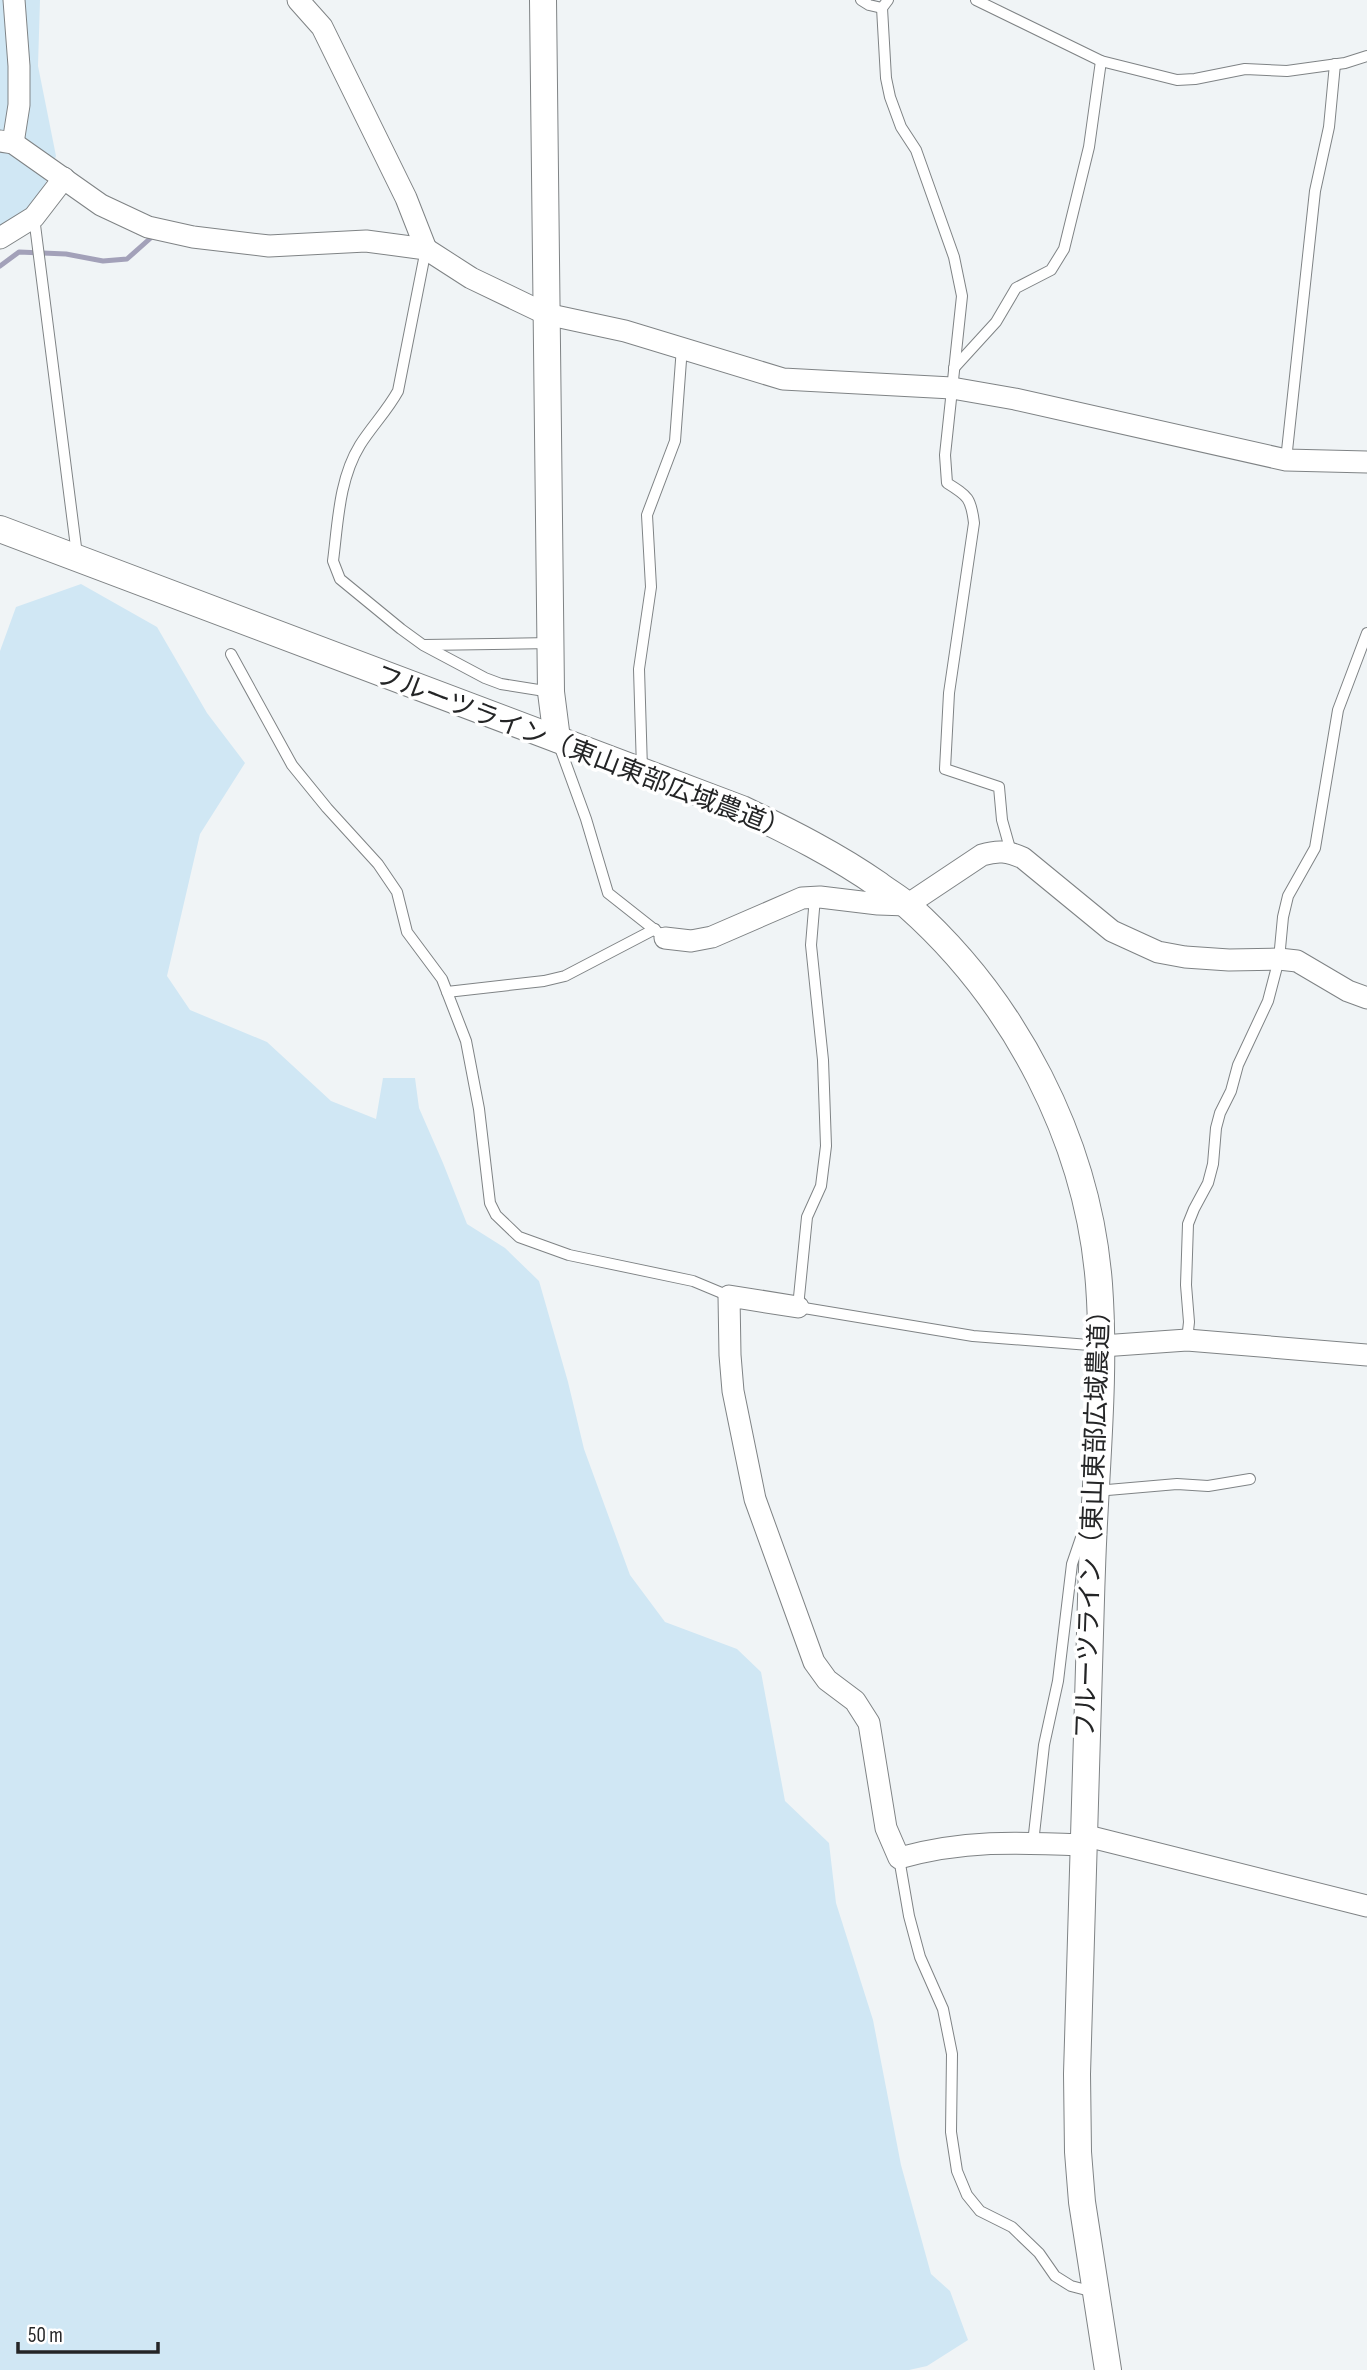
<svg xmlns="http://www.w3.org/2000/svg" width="1367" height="2370" viewBox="0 0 1367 2370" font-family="'Sofia Sans Condensed','Noto Sans JP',sans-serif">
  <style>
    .green { fill: #d0e7f4 }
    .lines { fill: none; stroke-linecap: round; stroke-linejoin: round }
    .stream { stroke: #a3a1b9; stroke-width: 5 }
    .service-casing { stroke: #7f8385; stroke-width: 12 }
    .minor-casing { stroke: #7f8385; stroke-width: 23 }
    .tertiary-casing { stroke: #7f8385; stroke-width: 28 }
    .service { stroke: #fff; stroke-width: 10 }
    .minor { stroke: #fff; stroke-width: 21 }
    .tertiary { stroke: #fff; stroke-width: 26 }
    .labels { text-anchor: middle; stroke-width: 7; stroke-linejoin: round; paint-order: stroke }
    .street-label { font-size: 26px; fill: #242526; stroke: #fff }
  </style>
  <rect width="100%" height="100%" fill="#f0f4f6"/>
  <g class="green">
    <path d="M0,0H40L38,66L56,156L33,216L0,239Z"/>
    <path d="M81,584L157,627L207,713L245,763L200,834L167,976L190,1010L267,1042L331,1101L376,1119L383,1078H415L419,1108L443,1163L467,1224L505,1248L539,1281L568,1382L584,1449L630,1575L665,1622L737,1649L761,1672L785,1801L829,1843L836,1903L873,2020L901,2165L931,2274L950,2291L968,2340L927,2366L909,2370H0V651L16,607Z"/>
  </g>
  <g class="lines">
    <path class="stream" d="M0,266L19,252L66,254L103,261L127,259L154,235"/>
    <defs>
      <g id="service">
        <path d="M861,0L869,5L882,8"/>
        <path d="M888,0L882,8L886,78L890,97L901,127L916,150L954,257L962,296L945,455L947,483C968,496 971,498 974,523L949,693L945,769L999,787L1002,820L1011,852"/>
        <path d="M976,0L1101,61L1177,80L1195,79L1245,69L1287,71L1345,63L1367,56"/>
        <path d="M34,217L77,555"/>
        <path d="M426,249L398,391C387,411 372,426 360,445C339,479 338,522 333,561L340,579L401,629L423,645L485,678L501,684L551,692"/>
        <path d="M954,368L996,322L1016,288L1051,270L1064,249L1089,147L1101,61"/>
        <path d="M1286,460L1315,191L1329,127L1335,64"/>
        <path d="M424,645L551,643"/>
        <path d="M231,654L292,765L327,808L378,864L397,892L407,932L442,979L466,1041L479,1109L490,1203L496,1215L519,1237L569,1255L693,1281L729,1296"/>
        <path d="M559,745L586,819L608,893L665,938"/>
        <path d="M642,769L639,669L651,587L647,515L675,441L682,347"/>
        <path d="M815,897L811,945L823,1060L826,1146L821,1186L807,1217L798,1307L973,1336L1102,1346"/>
        <path d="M447,992L544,981L565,976L655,929"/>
        <path d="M1187,1340L1189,1322L1186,1285L1188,1224L1194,1209L1208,1183L1213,1164L1216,1128L1220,1113L1231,1091L1238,1065L1268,1001L1279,959L1283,917L1288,896L1315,848L1338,710L1367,633"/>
        <path d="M1096,1491L1177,1484L1208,1486L1250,1479"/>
        <path d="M1033,1843L1044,1745L1058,1681L1072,1564L1084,1529"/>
        <path d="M899,1858L909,1916L920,1957L943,2009L952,2054L951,2132L957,2171L967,2195L980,2211L1012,2227L1039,2253L1055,2276L1071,2286L1094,2292"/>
      </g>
      <g id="minor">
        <path d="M298,0L322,27L406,198L426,249"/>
        <path d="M0,141L13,143L101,205L148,227L193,237L269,246L366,241L426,249L471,278L546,314L625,331L783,379L952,388L1015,399L1286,460L1367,462"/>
        <path d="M13,143L19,105V66L14,0"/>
        <path d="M0,238L34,217L64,178"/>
        <path d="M665,938L691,941L712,937L802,898L820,897L878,904L907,905L982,855C998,850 1008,851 1023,858L1112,931L1158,952L1185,957L1229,960L1279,959L1297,961L1348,991L1367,998"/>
        <path d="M798,1307L729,1296L730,1355L733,1391L755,1499L814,1662L827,1680L855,1701L869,1723L886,1828L899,1858C963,1840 1017,1842 1082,1845"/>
        <path d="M1102,1346L1187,1340L1367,1355"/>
        <path d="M1083,1835L1367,1906"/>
      </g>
      <g id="tertiary">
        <path d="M543,0L551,692L557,739"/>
        <path d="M0,529L742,809C790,832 836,855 879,885C888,892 899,898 908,906C1015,1001 1088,1141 1099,1284C1106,1379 1095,1474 1092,1569C1086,1737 1081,1905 1077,2074L1078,2152L1082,2202L1108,2370"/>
      </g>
    </defs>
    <use href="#service" class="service-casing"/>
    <use href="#minor" class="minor-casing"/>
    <use href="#tertiary" class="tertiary-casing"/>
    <use href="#service" class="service"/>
    <use href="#minor" class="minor"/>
    <use href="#tertiary" class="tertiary"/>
  </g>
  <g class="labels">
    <g class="street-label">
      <text transform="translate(583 752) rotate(21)" y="9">フルーツライン（東山東部広域農道）</text>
      <text transform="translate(1092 1518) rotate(-88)" y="9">フルーツライン（東山東部広域農道）</text>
    </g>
  </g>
  <path d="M18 2342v10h140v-10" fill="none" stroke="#242526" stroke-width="3.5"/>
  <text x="28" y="2342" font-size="21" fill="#242526" stroke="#ffffff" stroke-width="5" paint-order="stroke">50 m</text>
</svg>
